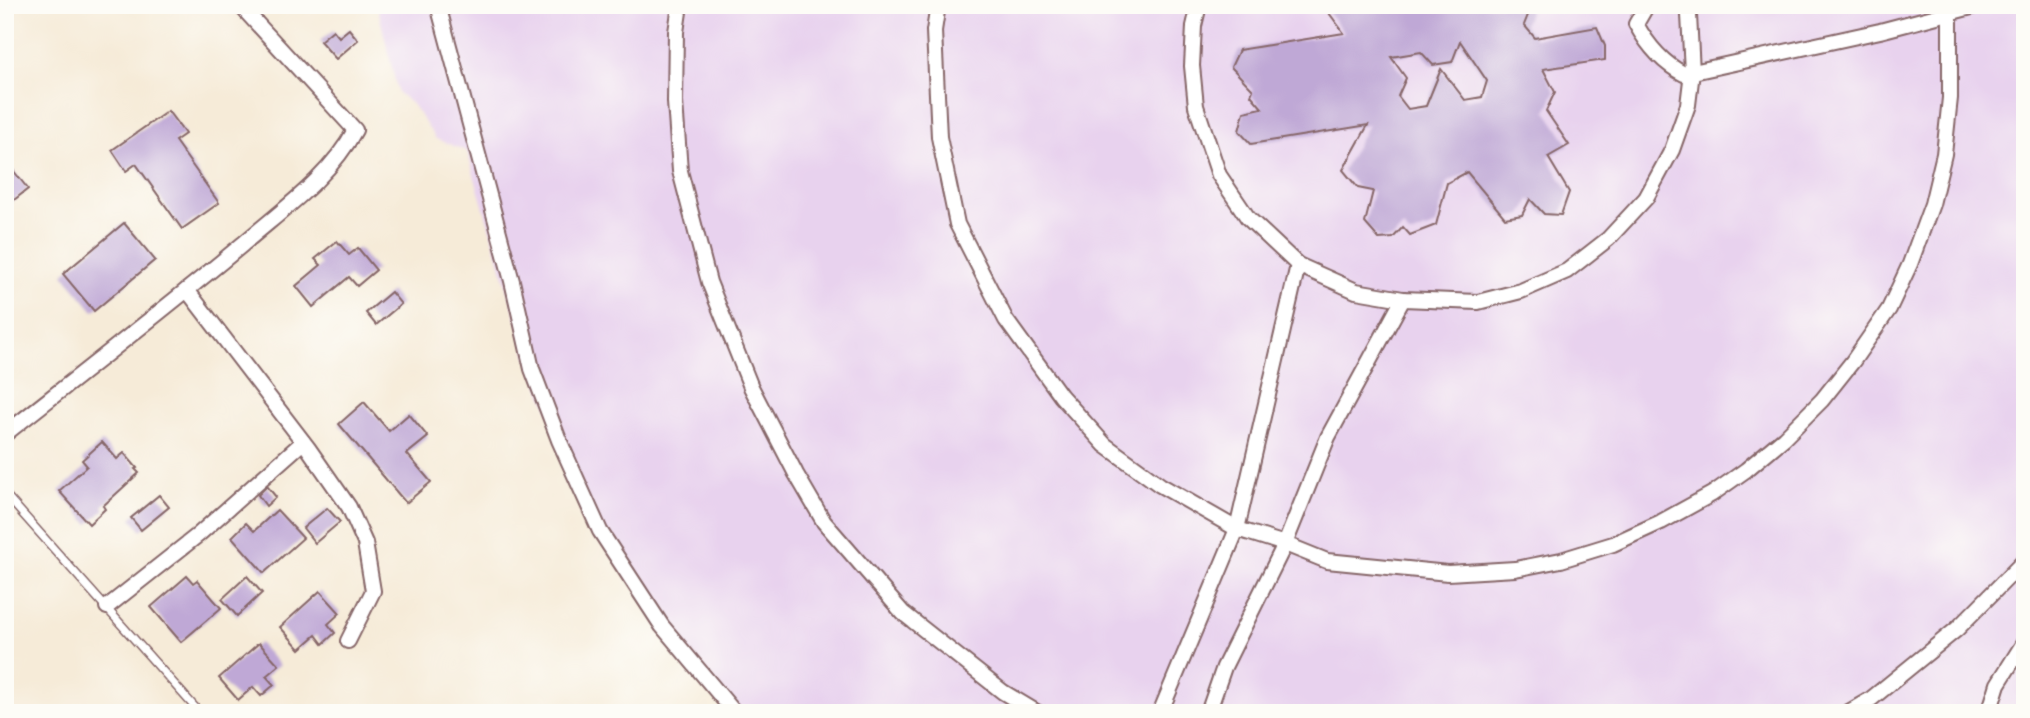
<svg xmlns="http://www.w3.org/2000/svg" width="2030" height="718" viewBox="0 0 2030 718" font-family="Mynerve,sans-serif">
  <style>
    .built { fill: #e8d2ee }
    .building { fill: #bfa8d6; fill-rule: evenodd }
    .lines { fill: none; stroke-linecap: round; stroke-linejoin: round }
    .service-casing { stroke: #866668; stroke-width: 10 }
    .minor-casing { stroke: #866668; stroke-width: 18 }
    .service { stroke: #fff; stroke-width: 7 }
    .minor { stroke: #fff; stroke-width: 14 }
  </style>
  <rect width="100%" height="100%" fill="#fdfcf7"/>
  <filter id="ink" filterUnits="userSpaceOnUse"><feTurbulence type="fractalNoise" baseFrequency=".0143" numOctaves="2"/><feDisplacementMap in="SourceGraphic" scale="14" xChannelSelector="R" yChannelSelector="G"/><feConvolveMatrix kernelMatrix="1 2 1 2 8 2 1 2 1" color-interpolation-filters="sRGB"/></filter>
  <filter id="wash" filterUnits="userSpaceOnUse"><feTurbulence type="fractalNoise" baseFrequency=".00686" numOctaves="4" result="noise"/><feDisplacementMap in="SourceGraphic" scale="28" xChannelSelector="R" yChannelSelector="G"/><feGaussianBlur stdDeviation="1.57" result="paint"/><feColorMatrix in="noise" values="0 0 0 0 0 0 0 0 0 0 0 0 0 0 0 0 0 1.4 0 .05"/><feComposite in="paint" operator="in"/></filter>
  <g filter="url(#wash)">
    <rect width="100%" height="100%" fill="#f6ebd8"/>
    <path class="built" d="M377,5H2025V713H733L681,654L580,491L527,355L467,151L436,139L412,104L398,93Z"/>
    <g id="blocks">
      <g class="building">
        <path d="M1323,5H1532L1524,25L1535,38L1597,27L1605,46V60L1543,69L1555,92L1546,111L1569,145L1548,157L1569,192L1561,215L1544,214L1530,199L1522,215L1505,218L1467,172L1447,183L1436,225L1410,235L1403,227L1393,238L1379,239L1365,223L1373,191L1358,188L1343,170L1368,125L1251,144L1239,131L1244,112L1262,108L1251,95L1253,90L1231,67L1239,50L1344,33ZM1460,41L1487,81L1482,97L1465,100L1441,69L1426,106L1408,109L1398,96L1406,78L1391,57L1421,52L1433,65L1452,62Z"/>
        <path d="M349,29L358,40L336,59L320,41L333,30L339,37Z"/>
        <path d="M168,111L185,134L175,141L219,203L182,229L136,164L126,171L112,150Z"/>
        <path d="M5,160L28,189L5,207Z"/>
        <path d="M124,223L155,260L94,311L63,274Z"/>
        <path d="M337,241L349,255L358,248L376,270L357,286L349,277L313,307L296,286L321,265L315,259Z"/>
        <path d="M391,292L401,304L376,325L366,313Z"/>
        <path d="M364,402L389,431L409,414L428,437L407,454L431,482L406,503L339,424Z"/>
        <path d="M102,442L117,459L124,453L137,468L135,469L139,473L103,506L105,509L89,524L59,491L87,466L82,460Z"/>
        <path d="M267,486L276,497L266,506L258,495Z"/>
        <path d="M159,495L169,507L141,530L131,518Z"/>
        <path d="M327,508L340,522L315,543L303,528Z"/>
        <path d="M277,510L303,538L264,573L232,537L246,523L254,531Z"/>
        <path d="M187,576L193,583L197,580L221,608L181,642L151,607Z"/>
        <path d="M247,576L262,593L237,616L222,599Z"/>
        <path d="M320,591L340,613L328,624L335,633L323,644L316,635L300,649L280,627Z"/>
        <path d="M259,643L279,665L266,676L274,685L261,696L253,687L238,700L219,678Z"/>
      </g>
    </g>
  </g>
  <g filter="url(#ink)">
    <use href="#blocks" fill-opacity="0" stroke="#866668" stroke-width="2"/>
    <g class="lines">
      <defs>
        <path id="service" d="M5,494L200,713"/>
        <g id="minor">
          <path d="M438,5L512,281L532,369L559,440L600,531L662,626L735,713"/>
          <path d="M680,5L676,32L675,102L680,171L709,282L751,387L796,474L824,522L903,613L1003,692L1038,713"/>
          <path d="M938,5L934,31L939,137L957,224L1006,320L1061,396L1105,445L1160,485L1237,529L1285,544L1327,561L1448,573L1515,569L1561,560L1613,544L1661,522L1712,494L1746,470L1784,438L1822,400L1853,361L1889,309L1910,264L1932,204L1944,154L1950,98V13L1948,5"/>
          <path d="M1199,5L1194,26L1192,66L1196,106L1219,175L1248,218L1298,265L1356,291L1403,299L1478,302L1521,291L1567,271L1608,239L1646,198L1672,150L1688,105L1692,72L1689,15L1686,5"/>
          <path d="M1647,5L1636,24C1648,46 1662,63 1684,74L1880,31L1979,5"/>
          <path d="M187,290L308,448L349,507L365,543L373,591L348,641"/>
          <path d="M5,434C85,371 165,309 243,244C282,210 330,177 355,130L240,5"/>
          <path d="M107,607L198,535L303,442"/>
          <path d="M1160,713L1237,529L1298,265"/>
          <path d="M1208,713L1224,667L1285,544L1328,437L1403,299"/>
          <path d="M1847,713L1871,699L1957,629L2025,560"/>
          <path d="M1989,713L1998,684L2025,641"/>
        </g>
      </defs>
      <use href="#service" class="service-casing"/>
      <use href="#minor" class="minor-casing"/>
      <use href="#service" class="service"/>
      <use href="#minor" class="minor"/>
    </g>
  </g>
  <rect width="2030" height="718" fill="none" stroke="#fdfcf7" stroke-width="28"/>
</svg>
